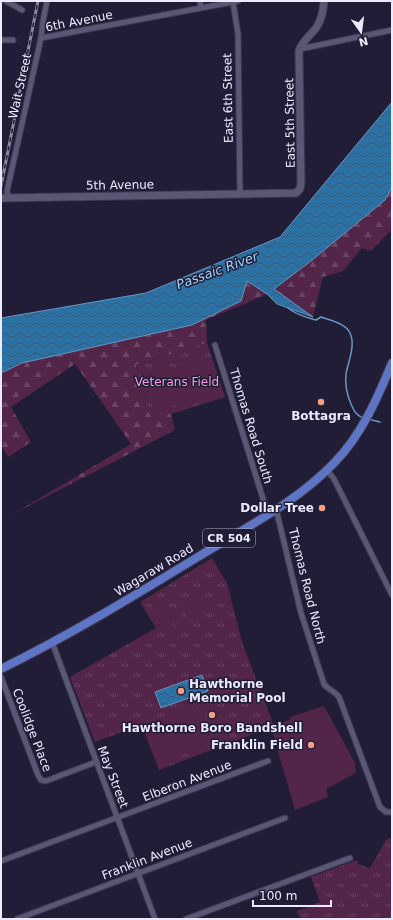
<svg xmlns="http://www.w3.org/2000/svg" width="393" height="920" viewBox="0 0 393 920" font-family="'DejaVu Sans',sans-serif">
  <style>
    .forest { fill: url(#forest-firs) }
    .park { fill: url(#park-tufts) }
    .pitch { fill: #522549 }
    .water { fill: url(#water-waves); stroke: #6696bf }
    .lines { fill: none; stroke-linecap: round; stroke-linejoin: round }
    .stream { stroke: #6696bf; stroke-width: 1.5 }
    .street-casing { stroke: #3c394f; stroke-width: 7 }
    .secondary-casing { stroke: #3c394f; stroke-width: 9 }
    .primary-casing { stroke: #3c394f; stroke-width: 10 }
    .street { stroke: #5a5775; stroke-width: 5 }
    .secondary { stroke: #5a5775; stroke-width: 7 }
    .primary { stroke: #5e74c4; stroke-width: 8 }
    .rail-casing { stroke: #8b899f; stroke-width: 3 }
    .rail { stroke: #211d37; stroke-width: 1.5; stroke-dasharray: 4.5; stroke-linecap: butt }
    .poi-dot { fill: #f2a07f; stroke: #211d37; stroke-width: 1.5 }
    .labels { text-anchor: middle; stroke-width: 3; stroke-linejoin: round; paint-order: stroke }
    .shield { fill: #211d37; stroke: #afadc2; stroke-width: 1 }
    .shield-label { font-size: 11px; font-weight: bold; fill: #ecebfd }
    .street-label { font-size: 12px; fill: #ecebfd; stroke: #211d37 }
    .park-label { font-size: 12px; fill: #f39ce0; stroke: #211d37 }
    .poi-label { font-size: 12px; font-weight: bold; fill: #ecebfd; stroke: #211d37 }
    .water-label { font-size: 13px; font-style: italic; fill: #9ed2fd; stroke: #211d37 }
  </style>
  <defs>
    <pattern id="forest-firs" width="22" height="20" patternUnits="userSpaceOnUse"><rect width="22" height="20" fill="#522549"/><path d="M5 1l3.5 6h-7zM16 11l3.5 6h-7z" fill="#6b4564"/></pattern>
    <pattern id="park-tufts" width="24" height="20" patternUnits="userSpaceOnUse"><rect width="24" height="20" fill="#522549"/><path d="M3 7l-1-3M5 7V3M7 7l1-3M15 17l-1-3M17 17v-4M19 17l1-3" fill="none" stroke="#6b4564"/></pattern>
    <pattern id="water-waves" width="16" height="10" patternUnits="userSpaceOnUse"><rect width="16" height="10" fill="#2c71a4"/><path d="M0 5q4-4 8 0t8 0" fill="none" stroke="#3b5974"/></pattern>
  </defs>
  <rect width="100%" height="100%" fill="#211d37"/>
  <g class="forest">
    <path d="M392,187V229L371,251L362,248L343,271L323,277L313,317L274,289L311,261L385,200Z"/>
    <path d="M247,281L267,294L206,320L207,343L136,365L149,414H171L175,430L13,514L131,444L75,364L11,407L31,442L8,457L1,445V373L22,363Z"/>
  </g>
  <g class="park">
    <path d="M207,343L225,397L171,414H149L136,365Z"/>
    <path d="M212,558L227,583L242,642L274,726L159,770L142,725L95,742L70,677L156,628L140,602Z"/>
    <path d="M392,837V919H300L297,911L320,902L311,877L357,860L358,864L370,868L386,840Z"/>
  </g>
  <g class="pitch">
    <path d="M209,360L219,395L156,410L146,375Z"/>
    <path d="M195,592L205,608L198,612L188,596Z"/>
    <path d="M185,598L195,614L188,618L178,602Z"/>
    <path d="M173,606L183,621L176,626L166,610Z"/>
    <path d="M164,611L173,627L166,631L157,616Z"/>
    <path d="M199,703L214,742L157,764L142,725Z"/>
    <path d="M324,706L355,763L356,771L354,774L326,789L328,797L295,810L271,727L290,720V717Z"/>
  </g>
  <g class="water">
    <path d="M392,102V187L385,200L311,261L274,289L313,317L277,304L267,294L247,281L241,301L192,325L22,363L1,373V318L146,293L280,237Z"/>
    <path d="M202,675L208,691L161,708L155,692Z"/>
  </g>
  <g class="lines">
    <g class="stream">
      <path d="M288,308C296,315 306,317 316,320L321,317C331,321 345,323 350,333C356,345 348,362 346,374C345,384 347,395 351,404C354,411 356,415 363,418"/>
      <path d="M368,419L380,422"/>
      <path d="M392,839V842"/>
    </g>
    <defs>
      <g id="street">
        <path d="M6,1L22,10"/>
        <path d="M200,1L201,8"/>
        <path d="M233,2L238,34L240,194"/>
        <path d="M41,38L238,1"/>
        <path d="M1,40H13"/>
        <path d="M300,49L392,30"/>
        <path d="M8,198L7,191L41,38L43,21L47,1"/>
        <path d="M215,345L265,505L269,513"/>
        <path d="M327,470L334,479L392,595"/>
        <path d="M276,509L301,613L324,684C328,690 335,691 339,697L380,807L386,812H392"/>
        <path d="M52,642L155,919"/>
        <path d="M1,677L38,775L41,780L46,781L96,762"/>
        <path d="M1,861L268,761"/>
        <path d="M17,919L285,818"/>
        <path d="M186,919L350,858"/>
      </g>
      <path id="secondary" d="M1,198L296,193L300,189L301,183L299,51C302,41 310,36 316,28C322,20 323,10 324,1"/>
      <path id="primary" d="M1,669C74,633 142,591 211,549C254,523 300,499 335,462C362,434 377,399 392,363"/>
    </defs>
    <use href="#street" class="street-casing"/>
    <use href="#secondary" class="secondary-casing"/>
    <use href="#primary" class="primary-casing"/>
    <use href="#street" class="street"/>
    <use href="#secondary" class="secondary"/>
    <use href="#primary" class="primary"/>
    <defs>
      <path id="rail" d="M1,186L38,1"/>
    </defs>
    <use href="#rail" class="rail-casing"/>
    <use href="#rail" class="rail"/>
  </g>
  <g class="poi-dot">
    <circle cx="321" cy="402" r="4"/>
    <circle cx="322" cy="508" r="4"/>
    <circle cx="181" cy="691" r="4"/>
    <circle cx="212" cy="715" r="4"/>
    <circle cx="311" cy="745" r="4"/>
  </g>
  <g class="labels">
    <rect class="shield" x="203" y="529" width="52" height="18" rx="3"/>
    <g class="shield-label">
      <text x="229" y="542">CR 504</text>
    </g>
    <g class="street-label">
      <text transform="translate(79 21) rotate(-11)" y="4">6th Avenue</text>
      <text transform="translate(20 86) rotate(-77)" y="4">Wait Street</text>
      <text transform="translate(228 98) rotate(-91)" y="4">East 6th Street</text>
      <text transform="translate(290 123) rotate(-91)" y="4">East 5th Street</text>
      <text transform="translate(120 185) rotate(-1)" y="4">5th Avenue</text>
      <text transform="translate(251 426) rotate(73)" y="4">Thomas Road South</text>
      <text transform="translate(154 570) rotate(-31)" y="4">Wagaraw Road</text>
      <text transform="translate(307 586) rotate(76)" y="4">Thomas Road North</text>
      <text transform="translate(32 730) rotate(69)" y="4">Coolidge Place</text>
      <text transform="translate(113 777) rotate(69)" y="4">May Street</text>
      <text transform="translate(187 781) rotate(-21)" y="4">Elberon Avenue</text>
      <text transform="translate(147 859) rotate(-21)" y="4">Franklin Avenue</text>
    </g>
    <g class="park-label">
      <text x="177" y="386">Veterans Field</text>
    </g>
    <g class="poi-label">
      <text x="321" y="420">Bottagra</text>
      <text x="314" y="512" text-anchor="end">Dollar Tree</text>
      <text x="189" y="688" text-anchor="start">Hawthorne<tspan x="189" dy="14">Memorial Pool</tspan></text>
      <text x="212" y="732">Hawthorne Boro Bandshell</text>
      <text x="303" y="749" text-anchor="end">Franklin Field</text>
    </g>
    <g class="water-label">
      <text transform="translate(217 270) rotate(-20)" y="5">Passaic River</text>
    </g>
  </g>
  <rect width="393" height="920" fill="none" stroke="#ecebfd" stroke-width="4"/>
  <g transform="translate(361 32) rotate(166)" stroke="#211d37" stroke-width="3" paint-order="stroke">
  <path d="M0-3L7 15L0 10L-7 15Z" fill="#ecebfd"/>
  <text y="-6" font-size="11" font-weight="bold" text-anchor="middle" fill="#ecebfd">N</text>
  </g>
  <path d="M253 900v6h78v-6" fill="none" stroke="#ecebfd" stroke-width="2"/>
  <text x="259" y="900" font-size="12" fill="#ecebfd" stroke="#211d37" stroke-width="3" paint-order="stroke">100 m</text>
</svg>
